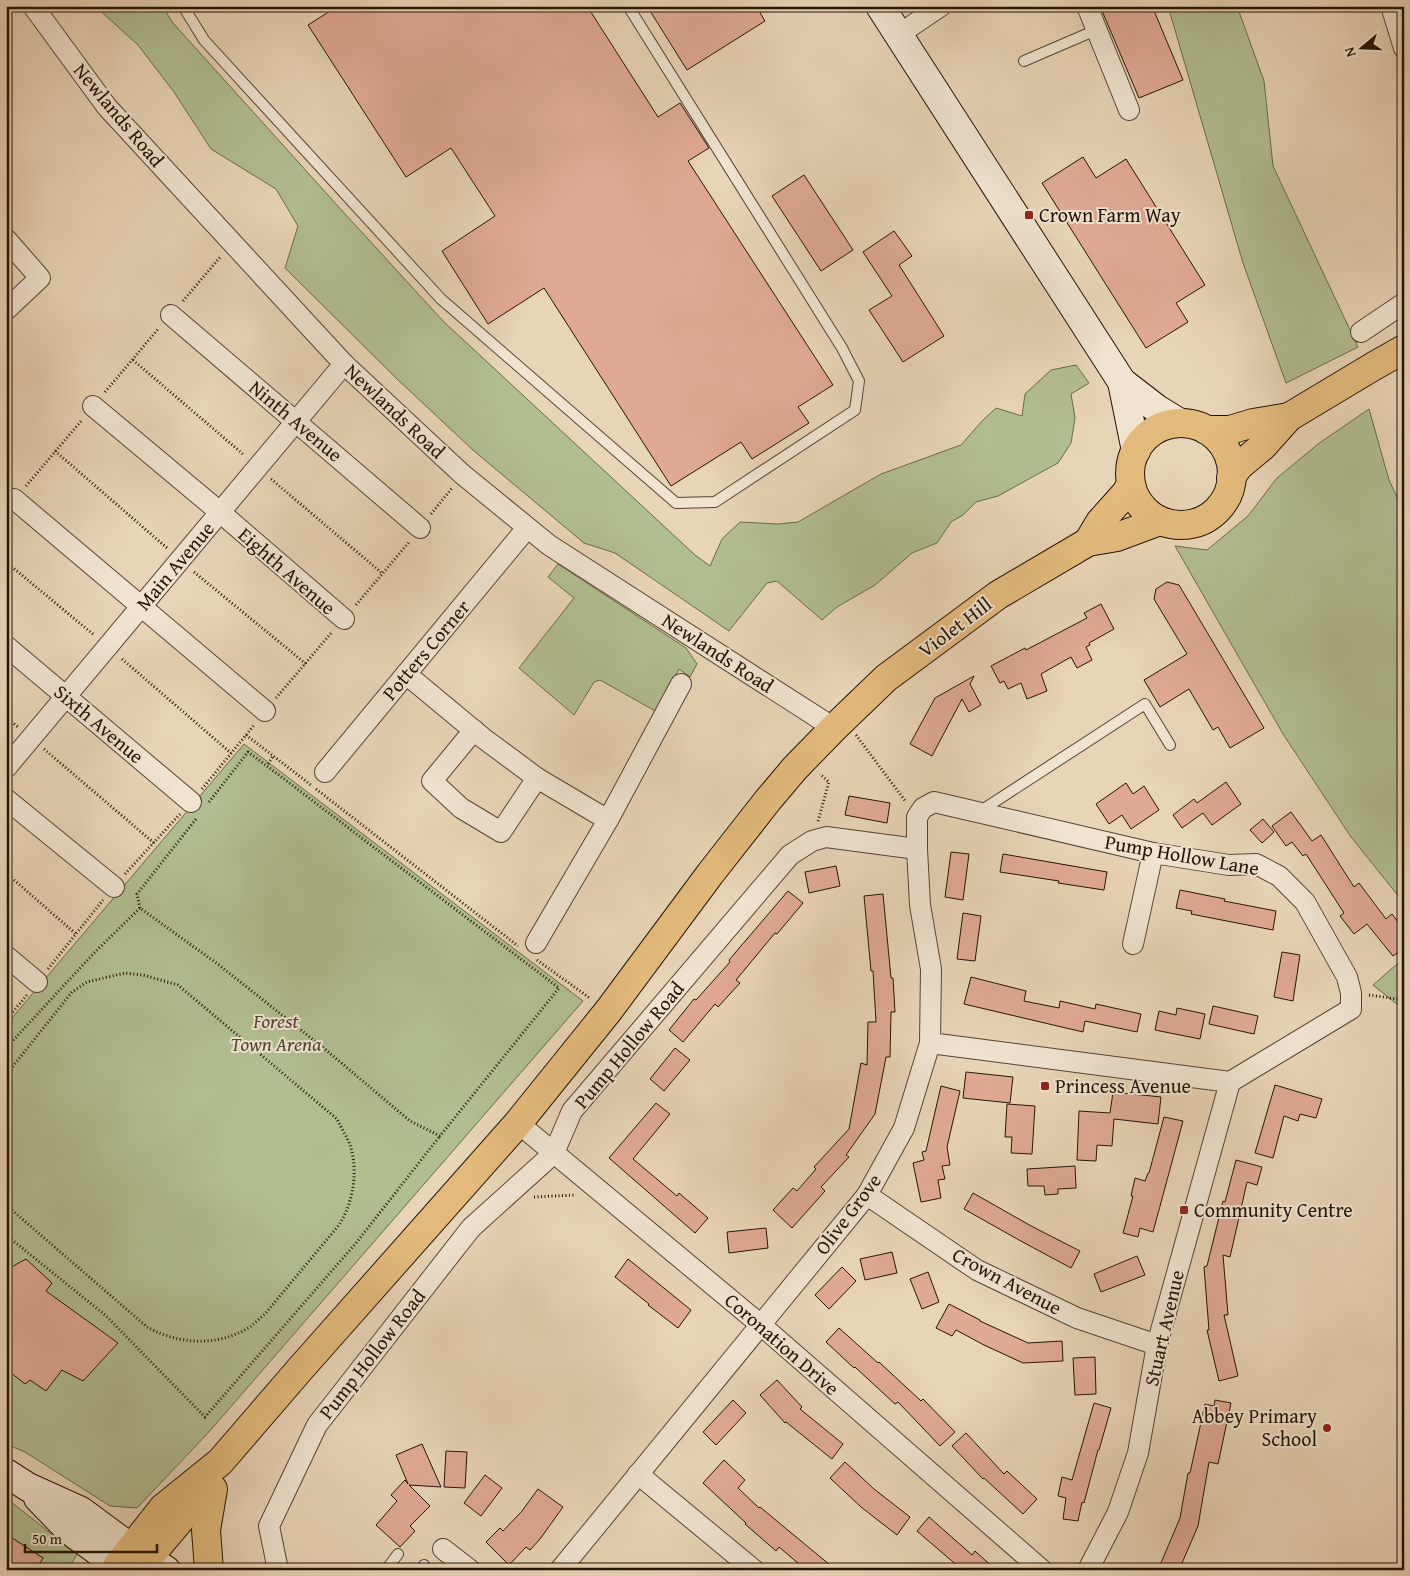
<svg xmlns="http://www.w3.org/2000/svg" width="1410" height="1576" viewBox="0 0 1410 1576" font-family="'Gentium Book Plus',serif">
  <style>
    .green { fill: #b1be92; stroke: #6a694c }
    .building { fill: #e0a995; stroke: #241407 }
    .lines { fill: none; stroke-linecap: round; stroke-linejoin: round }
    .lane-casing { stroke: #543; stroke-width: 12 }
    .street-casing { stroke: #543; stroke-width: 22 }
    .secondary-casing { stroke: #241407; stroke-width: 30 }
    .primary-casing { stroke: #241407; stroke-width: 30 }
    .path { stroke: #241407; stroke-width: 3; stroke-dasharray: 1 2.5; stroke-linecap: butt }
    .lane { stroke: #f0e3d0; stroke-width: 10 }
    .street { stroke: #f0e3d0; stroke-width: 20 }
    .secondary { stroke: #f0e3d0; stroke-width: 28 }
    .primary { stroke: #e4ba7c; stroke-width: 28 }
    .poi-dot { fill: #8f2418; stroke: #f0e3d0; stroke-width: 2 }
    .labels { text-anchor: middle; stroke-width: 4; stroke-linejoin: round; paint-order: stroke }
    .street-label { font-size: 20px; fill: #241407; stroke: #f0e3d0 }
    .poi-label { font-size: 20px; fill: #241407; stroke: #f0e3d0; text-anchor: start }
    .park-label { font-size: 20px; font-style: italic; fill: #4e4731; stroke: #f0e3d0 }
  </style>
  <rect width="100%" height="100%" fill="#e8d4b7"/>
  <filter id="stains"><feTurbulence type="fractalNoise" baseFrequency=".004" numOctaves="4"/><feColorMatrix values="0 0 0 0 .2 0 0 0 0 .09 0 0 0 0 .02 0 0 0 .5 -.17"/></filter>
  <radialGradient id="worn" r=".72"><stop offset=".6" stop-color="#630" stop-opacity="0"/><stop offset="1" stop-color="#630" stop-opacity=".3"/></radialGradient>
  <g class="green">
    <path d="M95,6H162L173,23L336,204L443,321L695,555L710,566L722,539L740,522L778,524L798,522L881,474L961,445L982,421L996,408L1022,416L1025,394L1051,370L1076,365L1089,383L1071,394L1075,418L1071,443L1058,463L998,496L976,502L963,515L951,522L937,543L912,553L875,585L837,607L822,620L777,581L767,583L729,631L615,553L584,543L474,451L396,378L285,268L298,226L276,189L211,149L174,92L138,45Z"/>
    <path d="M1168,6H1237L1264,81L1273,166L1358,347L1286,383L1243,263Z"/>
    <path d="M1369,409L1389,480L1404,512V903L1351,837L1283,734L1175,546L1207,550L1248,516L1277,478L1318,444Z"/>
    <path d="M558,564L686,648L697,664L690,677L679,669L657,712L600,680L594,682L574,715L519,668L574,598L548,577Z"/>
    <path d="M244,744L583,1001L208,1433L137,1508L110,1506L25,1452L6,1444V1025Z"/>
    <path d="M1404,958V1010L1373,985Z"/>
    <path d="M6,1498L77,1554L68,1570H36L43,1558L6,1534Z"/>
  </g>
  <g class="building">
    <path d="M338,6H587L658,117L680,103L709,148L688,161L833,385L798,407L809,423L752,459L741,442L671,486L544,288L488,324L442,251L495,216L451,148L406,177L308,25Z"/>
    <path d="M647,6H756L765,21L687,70Z"/>
    <path d="M1100,6H1152L1183,80L1139,98Z"/>
    <path d="M1083,157L1096,178L1126,159L1205,285L1176,303L1188,322L1146,348L1042,183Z"/>
    <path d="M804,175L853,250L821,271L772,196Z"/>
    <path d="M894,231L912,256L899,265L944,336L903,362L869,310L892,296L863,252Z"/>
    <path d="M1167,582L1179,585L1264,728L1230,748L1218,727L1213,730L1189,689L1160,707L1144,680L1187,654L1154,599L1156,589Z"/>
    <path d="M1101,604L1114,629L1089,643L1090,645L1086,647L1092,660L1077,668L1071,657L1041,674L1047,691L1027,699L1021,683L1008,689L1004,681L1000,683L991,666L1025,648L1026,650L1087,618L1084,613Z"/>
    <path d="M974,676L970,684L981,705L969,712L962,699L932,756L910,744L935,698Z"/>
    <path d="M1226,782L1241,804L1212,825L1203,813L1182,828L1173,815L1194,799L1197,803Z"/>
    <path d="M1126,783L1133,794L1144,786L1159,810L1131,829L1122,815L1109,824L1096,804Z"/>
    <path d="M849,796L890,803L887,823L845,815Z"/>
    <path d="M1291,812L1312,841L1321,835L1354,887L1359,883L1386,919L1392,914L1404,930V948L1393,956L1367,924L1354,934L1340,916L1344,913L1306,854L1303,856L1292,842L1286,846L1272,826Z"/>
    <path d="M1263,819L1274,832L1262,843L1250,830Z"/>
    <path d="M951,852L969,854L963,900L945,897Z"/>
    <path d="M1003,854L1107,872L1104,890L1058,883L1059,881L1000,872Z"/>
    <path d="M836,866L840,886L809,893L805,872Z"/>
    <path d="M1180,890L1225,899L1224,901L1276,911L1273,930L1191,914L1192,911L1176,908Z"/>
    <path d="M788,891L803,903L777,934L775,933L736,980L740,983L718,1007L715,1004L683,1042L669,1030L694,999L696,1000L730,962L729,960Z"/>
    <path d="M883,894L891,978H893L895,1012H891L890,1057H886L875,1114L846,1155L849,1157L821,1187L825,1191L792,1228L773,1210L793,1188L797,1191L816,1169L814,1167L849,1129L861,1063L867,1065L868,1022H876L873,971H871L864,896Z"/>
    <path d="M963,913L981,916L975,961L957,959Z"/>
    <path d="M1282,952L1300,955L1293,1001L1274,997Z"/>
    <path d="M971,977L1026,991L1024,1001L1059,1008L1060,1001L1095,1009L1096,1004L1141,1014L1137,1032L1085,1021L1083,1032L964,1004Z"/>
    <path d="M1213,1006L1258,1016L1254,1034L1209,1024Z"/>
    <path d="M1177,1008L1205,1014L1200,1039L1155,1030L1159,1011L1176,1015Z"/>
    <path d="M675,1048L690,1060L664,1091L650,1079Z"/>
    <path d="M966,1072L1013,1077L1010,1103L963,1098Z"/>
    <path d="M1275,1085L1322,1099L1316,1118L1300,1114L1298,1121L1284,1116L1273,1158L1255,1153Z"/>
    <path d="M941,1086L960,1091L947,1147L950,1165L942,1166L945,1179L938,1180L941,1198L921,1202L913,1163L924,1160L922,1152L926,1151Z"/>
    <path d="M1113,1092L1161,1097L1158,1124L1114,1119L1112,1146L1097,1145L1096,1161L1077,1160L1079,1111L1110,1113Z"/>
    <path d="M656,1103L670,1114L633,1159L677,1196L679,1193L708,1218L695,1233L609,1158Z"/>
    <path d="M1007,1104L1035,1106L1032,1154L1011,1153L1012,1137H1005Z"/>
    <path d="M1164,1117L1183,1121L1153,1232L1140,1228L1138,1237L1123,1233L1133,1196H1131L1135,1178L1145,1181L1148,1173H1149Z"/>
    <path d="M1236,1160L1262,1167L1257,1185L1247,1182L1230,1257L1223,1255L1228,1315H1224L1238,1376L1219,1381L1207,1330H1209L1204,1267L1207,1266L1223,1201L1225,1202Z"/>
    <path d="M1075,1166L1076,1188L1058,1189V1194L1045,1195L1044,1186H1028L1027,1169Z"/>
    <path d="M973,1193L1033,1227L1080,1251L1071,1268L1019,1240L964,1209Z"/>
    <path d="M766,1228L768,1248L729,1253L727,1232Z"/>
    <path d="M892,1252L897,1273L865,1280L860,1259Z"/>
    <path d="M1137,1256L1145,1275L1101,1292L1094,1274Z"/>
    <path d="M26,1259L52,1283L46,1291L118,1343L83,1381L62,1370L46,1391L30,1380L25,1384L6,1369V1270Z"/>
    <path d="M628,1259L691,1310L678,1328L648,1305L649,1304L615,1277Z"/>
    <path d="M842,1267L856,1281L829,1309L815,1295Z"/>
    <path d="M928,1272L939,1302L922,1309L910,1279Z"/>
    <path d="M949,1304L980,1320V1321L1028,1343L1062,1341L1063,1361L1023,1363L984,1345L956,1330L952,1336L936,1328Z"/>
    <path d="M839,1328L878,1363L879,1362L921,1401L923,1399L955,1432L940,1446L898,1402L895,1404L855,1367L854,1368L826,1342Z"/>
    <path d="M1095,1357L1096,1394L1075,1395L1073,1358Z"/>
    <path d="M777,1380L802,1407L800,1409L843,1444L832,1459L786,1422L785,1423L760,1395Z"/>
    <path d="M733,1400L746,1413L716,1445L703,1432Z"/>
    <path d="M1215,1400L1231,1403L1218,1464L1209,1462L1198,1526L1179,1570H1158L1180,1518L1188,1473H1190L1205,1404L1214,1406Z"/>
    <path d="M1094,1403L1111,1408L1099,1450H1098L1084,1503L1082,1502L1078,1521L1063,1519L1066,1498L1058,1496L1062,1477L1072,1480Z"/>
    <path d="M966,1433L1004,1474L1007,1471L1037,1499L1023,1514L984,1478L983,1479L952,1446Z"/>
    <path d="M422,1444L441,1487L409,1485L430,1506L410,1526L415,1531L400,1547L376,1525L397,1501L391,1495L405,1480L408,1484L396,1455Z"/>
    <path d="M446,1451L467,1452L465,1488L444,1487Z"/>
    <path d="M724,1460L745,1480L738,1488L759,1508L760,1507L836,1570H806L779,1547L776,1551L745,1524L746,1523L703,1483Z"/>
    <path d="M845,1462L874,1489L910,1517L897,1535L861,1507L830,1478Z"/>
    <path d="M485,1475L502,1488L481,1516L464,1503Z"/>
    <path d="M538,1489L563,1507L540,1539L530,1550L526,1547L509,1565L486,1542L500,1528L503,1531L522,1511Z"/>
    <path d="M929,1517L972,1555L975,1551L996,1570H959L960,1568L917,1531Z"/>
    <path d="M6,1534L43,1558L36,1570H6Z"/>
  </g>
  <g class="lines">
    <defs>
      <g id="lane">
        <path d="M183,6L204,40L441,299L676,503L715,502L855,410L859,381L842,348L628,6"/>
        <path d="M1024,61L1096,30"/>
        <path d="M979,812L1145,704L1170,745"/>
        <path d="M386,1570L398,1554"/>
        <path d="M421,1570L424,1565"/>
      </g>
      <g id="street">
        <path d="M33,6L107,107L344,364L462,474L549,545L834,728"/>
        <path d="M1087,6L1129,110"/>
        <path d="M1391,6L1404,48"/>
        <path d="M898,35L941,6"/>
        <path d="M6,239L40,278L6,310"/>
        <path d="M171,315L420,528"/>
        <path d="M1361,332L1404,303"/>
        <path d="M93,406L221,513L344,619"/>
        <path d="M14,499L265,711"/>
        <path d="M6,646L191,802"/>
        <path d="M406,674L483,738L537,778L608,820"/>
        <path d="M474,730L432,781L461,808L501,832L537,778"/>
        <path d="M6,768L344,364"/>
        <path d="M325,772L527,528"/>
        <path d="M6,799L114,887"/>
        <path d="M536,943L608,820L681,684"/>
        <path d="M1133,944L1153,853"/>
        <path d="M6,956L37,982"/>
        <path d="M518,1123L761,1325L1042,1570"/>
        <path d="M867,1195L977,1270L1077,1318L1157,1345"/>
        <path d="M638,1474L754,1570"/>
        <path d="M443,1549L470,1570"/>
        <path d="M278,1570L269,1526L317,1425L471,1228L554,1153L572,1111L790,855L812,841L826,837L917,849"/>
        <path d="M560,1570L867,1195L904,1128L930,1043L931,969L920,905L917,849V817L923,808L934,802L1153,853L1229,865L1256,864L1279,876L1305,902L1347,977L1351,993V1009L1230,1082L930,1043"/>
        <path d="M1088,1570L1118,1512L1138,1453L1157,1345L1230,1082"/>
      </g>
      <g id="secondary">
        <path d="M880,6L1122,382L1157,409L1180,423"/>
        <path d="M1122,382L1136,451"/>
        <path d="M6,1473L28,1487L81,1511L131,1548L166,1570"/>
        <path d="M38,1498L70,1531L124,1570"/>
      </g>
      <g id="primary">
        <circle cx="1181" cy="474" r="51"/>
        <path d="M1206,430H1230L1253,423L1289,417"/>
        <path d="M1231,477L1239,466L1263,446L1289,417L1374,366L1404,349"/>
        <path d="M1088,542L1100,522L1125,494L1131,485"/>
        <path d="M118,1565H137L148,1558L191,1507L210,1491"/>
        <path d="M117,1570L118,1565L163,1508L220,1462L301,1368L518,1123L609,1010L710,874L768,800L795,768L834,728L886,678L998,595L1088,542L1117,537L1160,521"/>
        <path d="M209,1570L206,1530L213,1489"/>
      </g>
    </defs>
    <use href="#lane" class="lane-casing"/>
    <use href="#street" class="street-casing"/>
    <use href="#secondary" class="secondary-casing"/>
    <use href="#primary" class="primary-casing"/>
    <g class="path">
      <path d="M183,301L221,256"/>
      <path d="M133,360L244,455"/>
      <path d="M105,392L159,328"/>
      <path d="M55,451L167,548"/>
      <path d="M271,479L383,574"/>
      <path d="M26,486L82,420"/>
      <path d="M431,514L452,488"/>
      <path d="M6,562L94,635"/>
      <path d="M194,572L306,664"/>
      <path d="M356,605L410,541"/>
      <path d="M122,659L231,753"/>
      <path d="M276,698L332,632"/>
      <path d="M6,717L18,727"/>
      <path d="M246,735L311,785"/>
      <path d="M856,735L906,802"/>
      <path d="M44,749L154,843"/>
      <path d="M202,789L255,724"/>
      <path d="M316,789L518,946"/>
      <path d="M209,802L248,752L267,766"/>
      <path d="M818,821L829,782L820,774"/>
      <path d="M6,873L76,934"/>
      <path d="M125,874L180,814"/>
      <path d="M140,908L137,894L196,819"/>
      <path d="M537,960L591,999"/>
      <path d="M48,969L103,900"/>
      <path d="M1369,995L1404,1000"/>
      <path d="M6,1020L27,995"/>
      <path d="M6,1048L94,953L140,908L219,965L326,1050L410,1121L440,1136L559,988L267,766L273,756"/>
      <path d="M6,1075L72,992L87,982L125,973L143,975L178,985L337,1119C341,1128 348,1138 351,1148C358,1173 353,1203 339,1225L265,1314C260,1318 255,1323 250,1327C217,1347 180,1345 147,1327L6,1205"/>
      <path d="M534,1197L575,1195"/>
      <path d="M6,1235L105,1315L205,1417L356,1243L440,1136"/>
    </g>
    <use href="#lane" class="lane"/>
    <use href="#street" class="street"/>
    <use href="#secondary" class="secondary"/>
    <use href="#primary" class="primary"/>
  </g>
  <g class="poi-dot">
    <rect x="1024" y="210" width="10" height="10" rx="2.5"/>
    <rect x="1040" y="1081" width="10" height="10" rx="2.5"/>
    <rect x="1179" y="1205" width="10" height="10" rx="2.5"/>
    <circle cx="1327" cy="1428" r="5"/>
  </g>
  <g class="labels">
    <g class="street-label">
      <text transform="translate(119 115) rotate(50)" y="7">Newlands Road</text>
      <text transform="translate(395 411) rotate(43)" y="7">Newlands Road</text>
      <text transform="translate(296 421) rotate(40)" y="7">Ninth Avenue</text>
      <text transform="translate(175 566) rotate(-50)" y="7">Main Avenue</text>
      <text transform="translate(287 571) rotate(41)" y="7">Eighth Avenue</text>
      <text transform="translate(955 627) rotate(-37)" y="7">Violet Hill</text>
      <text transform="translate(426 650) rotate(-50)" y="7">Potters Corner</text>
      <text transform="translate(718 653) rotate(33)" y="7">Newlands Road</text>
      <text transform="translate(99 724) rotate(40)" y="7">Sixth Avenue</text>
      <text transform="translate(1182 855) rotate(10)" y="7">Pump Hollow Lane</text>
      <text transform="translate(629 1045) rotate(-50)" y="7">Pump Hollow Road</text>
      <text transform="translate(848 1214) rotate(-53)" y="7">Olive Grove</text>
      <text transform="translate(1007 1281) rotate(28)" y="7">Crown Avenue</text>
      <text transform="translate(1164 1328) rotate(-77)" y="7">Stuart Avenue</text>
      <text transform="translate(782 1344) rotate(41)" y="7">Coronation Drive</text>
      <text transform="translate(372 1354) rotate(-52)" y="7">Pump Hollow Road</text>
    </g>
    <g class="poi-label">
      <text x="1039" y="222">Crown Farm Way</text>
      <text x="1055" y="1093">Princess Avenue</text>
      <text x="1194" y="1217">Community Centre</text>
      <text x="1317" y="1423" text-anchor="end">Abbey Primary<tspan x="1317" dy="23">School</tspan></text>
    </g>
    <g class="park-label">
      <text x="276" y="1028">Forest<tspan x="276" dy="23">Town Arena</tspan></text>
    </g>
  </g>
  <rect width="1410" height="1576" fill="none" stroke="#e8d4b7" stroke-width="25"/>
  <rect x="8" y="8" width="1395" height="1561" fill="none" stroke="#241407" stroke-width="2.5"/>
  <rect x="12" y="12" width="1385" height="1551" fill="none" stroke="#241407"/>
  <g transform="translate(1362 48) rotate(251)" stroke="#f0e3d0" stroke-width="4" paint-order="stroke">
  <path d="M0-4L9 19L0 12L-9 19Z" fill="#241407"/>
  <text y="-8" font-size="14" font-weight="bold" text-anchor="middle" fill="#241407">N</text>
  </g>
  <path d="M25 1544v8h132v-8" fill="none" stroke="#241407" stroke-width="2.5"/>
  <text x="32" y="1544" font-size="15" fill="#241407" stroke="#f0e3d0" stroke-width="4" paint-order="stroke">50 m</text>
  <rect width="100%" height="100%" filter="url(#stains)"/>
  <rect width="100%" height="100%" fill="url(#worn)"/>
</svg>
